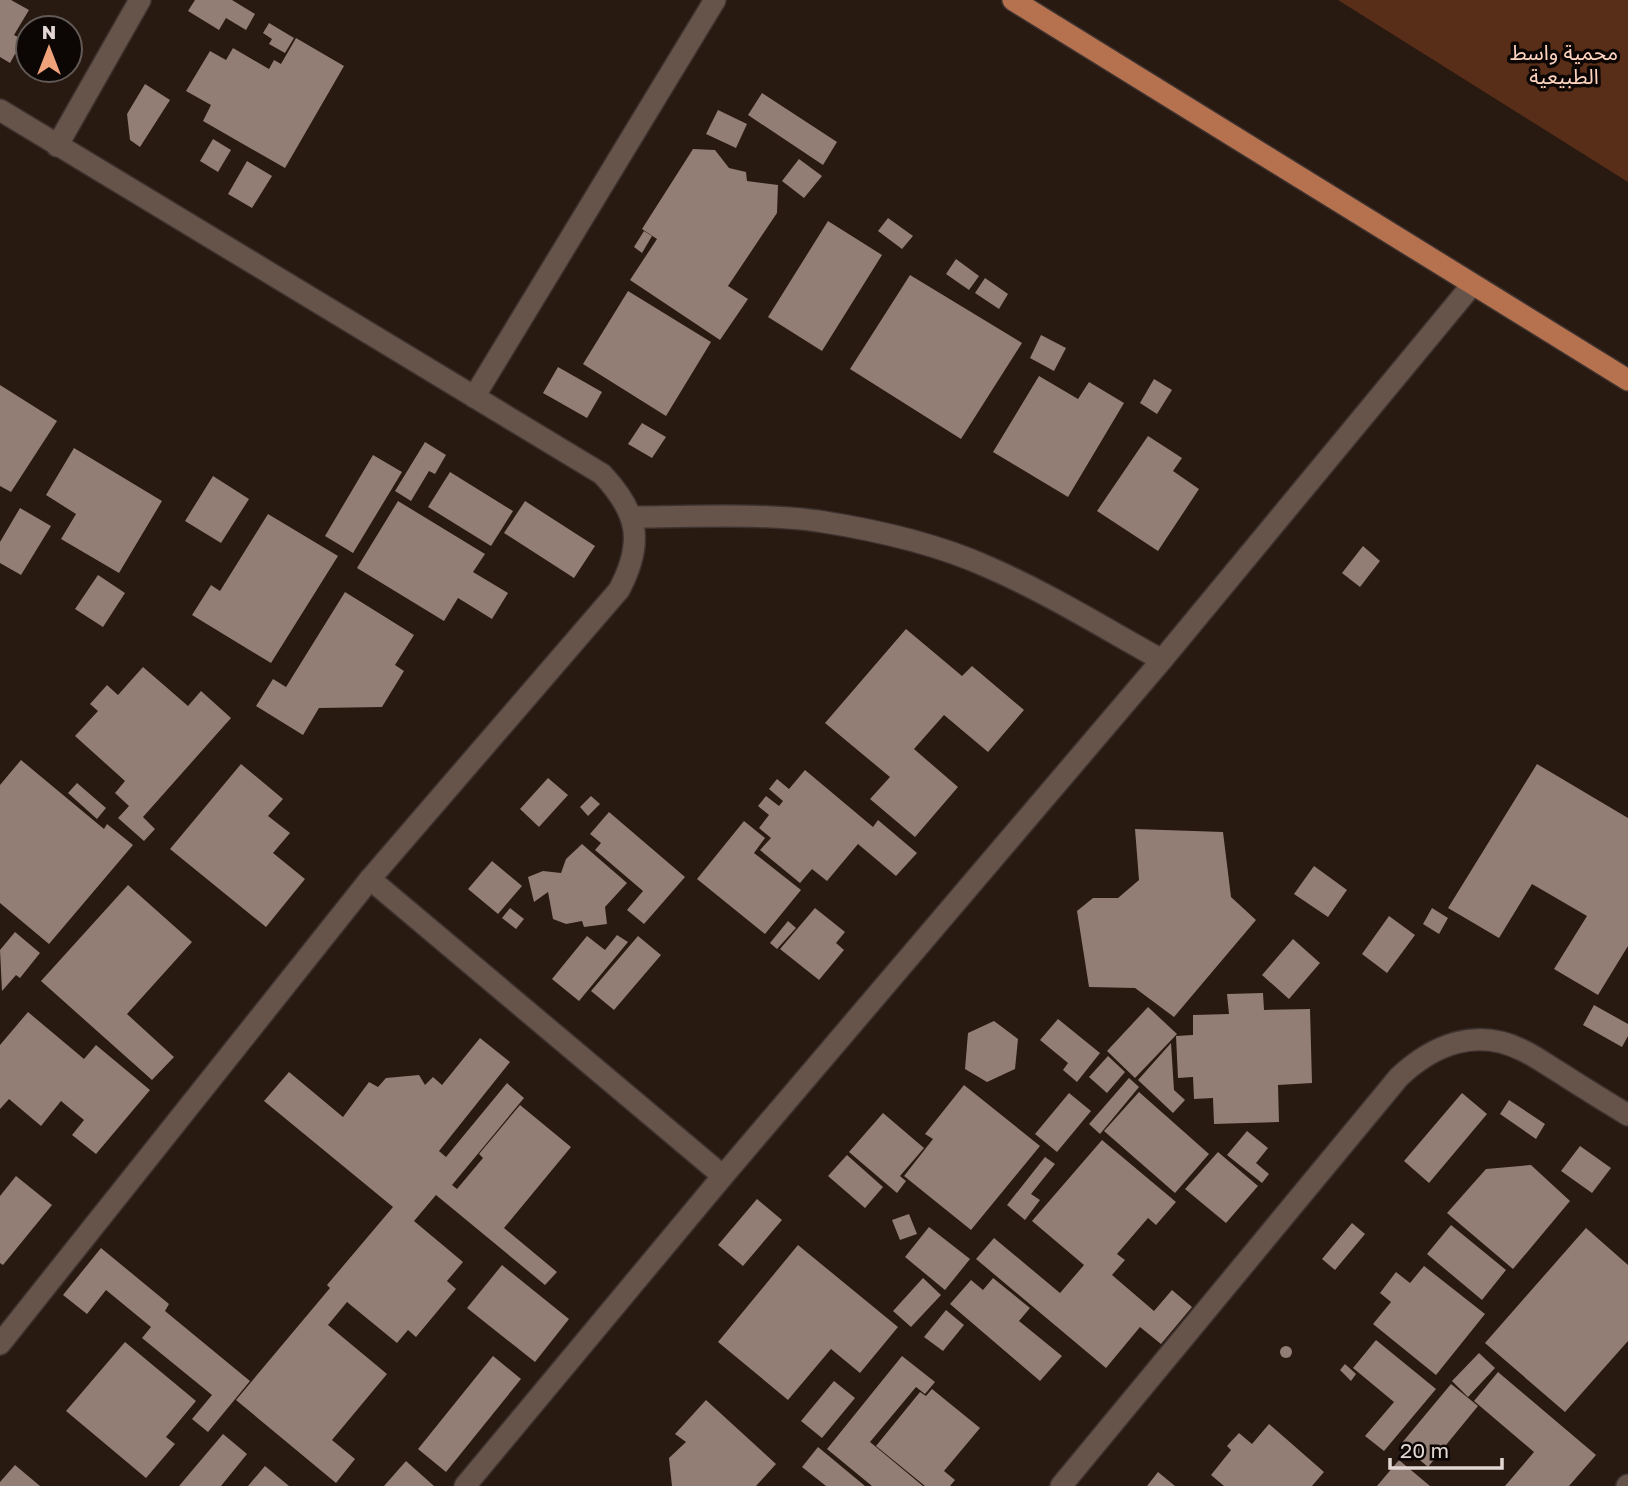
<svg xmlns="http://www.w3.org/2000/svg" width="1628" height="1486" viewBox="0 0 1628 1486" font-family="'Golos Text','Noto Sans Arabic',sans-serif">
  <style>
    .green { fill: #582e18 }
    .building { fill: #927e75 }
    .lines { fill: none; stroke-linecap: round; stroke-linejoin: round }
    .minor-casing { stroke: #3e322f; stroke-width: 24 }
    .major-casing { stroke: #3e322f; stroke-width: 24 }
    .minor { stroke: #66544b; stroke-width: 21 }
    .major { stroke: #b6724f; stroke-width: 21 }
    .labels { text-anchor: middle; stroke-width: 7; stroke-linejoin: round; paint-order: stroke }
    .park-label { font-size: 21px; fill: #ffd5c1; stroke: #0c0604 }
  </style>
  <rect width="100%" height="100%" fill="#281911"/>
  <path class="green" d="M1338,0H1628V182Z"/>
  <g class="building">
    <path d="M0,0H11L29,10L14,35L24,40L28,33V62L15,54L10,63L0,57Z"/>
    <path d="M195,0H232L255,14L246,30L226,18L219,30L188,11Z"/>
    <path d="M269,23L294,38L285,53L269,44L272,39L263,33Z"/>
    <path d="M296,38L344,66L285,168L203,121L211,105L186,91L210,51L226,60L233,48L269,69L274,60L281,64Z"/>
    <path d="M145,84L170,100L140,147L130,140L127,114Z"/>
    <path d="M762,93L837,142L823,165L748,115Z"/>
    <path d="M718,110L747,124L736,148L706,134Z"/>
    <path d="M213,139L231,150L218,172L200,161Z"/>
    <path d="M693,149L715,150L729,168L746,172L747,181L778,185L777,213L728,286L748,299L720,340L630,280L657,239L642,229Z"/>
    <path d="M799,159L822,176L804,198L782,181Z"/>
    <path d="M247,161L272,176L252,208L228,194Z"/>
    <path d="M888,218L913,236L902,249L878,231Z"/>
    <path d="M828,221L882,255L822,351L768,317Z"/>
    <path d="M644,231L652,236L642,253L634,247Z"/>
    <path d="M956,259L979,276L969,290L946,274Z"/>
    <path d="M910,275L1022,343L961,439L850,369Z"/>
    <path d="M985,278L1008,294L999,309L975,293Z"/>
    <path d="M628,291L711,342L666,416L583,364Z"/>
    <path d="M1041,335L1066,348L1054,371L1030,358Z"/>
    <path d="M558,367L602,392L587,418L543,393Z"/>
    <path d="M1039,376L1078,399L1089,382L1124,403L1068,497L993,452Z"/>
    <path d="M1154,379L1172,390L1157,414L1140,403Z"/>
    <path d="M0,385L57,421L11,492L0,486Z"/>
    <path d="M642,423L666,437L652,458L628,444Z"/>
    <path d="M1148,436L1182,458L1173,471L1199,489L1158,551L1097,511Z"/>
    <path d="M425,442L446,455L435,474L429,471L411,501L395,491Z"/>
    <path d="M74,448L162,501L119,573L61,539L76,514L46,495Z"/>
    <path d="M373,455L402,472L353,553L325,536Z"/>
    <path d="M450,472L513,511L491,546L428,507Z"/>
    <path d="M213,476L249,499L221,543L185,521Z"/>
    <path d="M398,501L485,554L473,572L508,593L492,619L458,598L444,621L357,568Z"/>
    <path d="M525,501L595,546L574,578L504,533Z"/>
    <path d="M20,508L51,526L21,575L0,563V542Z"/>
    <path d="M268,514L338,556L271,663L192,615L211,585L220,591Z"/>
    <path d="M1363,546L1380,561L1360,587L1342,573Z"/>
    <path d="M98,575L125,593L103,627L75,609Z"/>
    <path d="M345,592L414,635L395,665L404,671L382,707L319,708L303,735L256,706L273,679L286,687Z"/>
    <path d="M906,629L962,676L972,666L1024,710L988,752L944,715L914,749L958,787L915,837L870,799L890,777L825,723Z"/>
    <path d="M143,667L188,706L201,691L231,718L143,817L155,829L144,841L118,818L129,806L115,793L125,781L75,736L98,711L90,704L107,685L118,695Z"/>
    <path d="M21,760L104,829L107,824L133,845L49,944L0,903V785Z"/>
    <path d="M241,764L283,799L268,816L290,833L273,853L305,879L266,927L170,849Z"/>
    <path d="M1537,764L1628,818V946L1598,995L1554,969L1587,916L1532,884L1499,938L1448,908Z"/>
    <path d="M805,770L873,827L878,820L917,853L896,876L858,844L827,881L812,869L800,883L760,850L771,838L759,828L769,815L758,806L766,796L779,806L783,801L769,789L777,779L789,789Z"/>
    <path d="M548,778L568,795L539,827L520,809Z"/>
    <path d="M77,783L106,808L97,819L68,793Z"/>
    <path d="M591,796L600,804L588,816L580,807Z"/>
    <path d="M609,812L685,877L644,924L627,910L643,891L595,850L601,843L590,834Z"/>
    <path d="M744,821L765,838L754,853L801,890L765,934L697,879Z"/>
    <path d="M1135,829L1223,832L1231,897L1256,920L1174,1017L1135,988L1089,987L1077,911L1093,898H1118L1139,880Z"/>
    <path d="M582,844L627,883L605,907L607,924L584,927L582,921L566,924L553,919L548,892L534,902L528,877L543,871L561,873L566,859Z"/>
    <path d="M492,861L522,886L498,914L468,889Z"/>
    <path d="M1314,866L1347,890L1328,917L1294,894Z"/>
    <path d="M128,885L192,942L127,1014L174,1057L152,1080L41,981Z"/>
    <path d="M510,908L524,919L516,929L502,918Z"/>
    <path d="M815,908L845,932L836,943L844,950L819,980L780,949Z"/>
    <path d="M1432,908L1448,918L1439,934L1423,924Z"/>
    <path d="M1389,916L1415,935L1387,973L1362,954Z"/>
    <path d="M788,921L796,928L777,949L770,943Z"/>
    <path d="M15,932L40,953L20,978L16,975L2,991L0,950Z"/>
    <path d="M617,935L628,942L579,1001L552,979L587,936L605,950Z"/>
    <path d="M638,936L661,955L614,1010L591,991Z"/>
    <path d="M1293,939L1320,963L1289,999L1262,975Z"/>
    <path d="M1263,993L1264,1010L1310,1009L1312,1083L1278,1085L1279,1122L1214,1124L1213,1098L1194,1099L1193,1077L1178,1078L1176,1036L1193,1035V1015L1229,1014L1227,994Z"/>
    <path d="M1594,1005L1628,1024V1036L1622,1047L1583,1025Z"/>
    <path d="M1148,1007L1177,1034L1135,1078L1107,1051Z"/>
    <path d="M28,1012L84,1059L96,1045L150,1090L96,1154L72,1135L84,1120L61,1101L41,1126L9,1099L0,1109V1045Z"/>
    <path d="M1058,1019L1100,1053L1077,1082L1063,1070L1068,1063L1040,1040Z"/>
    <path d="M994,1021L1018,1039L1015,1069L987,1082L965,1069L968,1033Z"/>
    <path d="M480,1038L510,1062L439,1151L446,1157L507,1083L524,1098L452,1185L457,1189L483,1158L479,1154L520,1105L571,1147L504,1228L557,1272L545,1285L436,1195L414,1221L463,1262L447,1281L456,1289L416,1337L408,1330L397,1343L347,1302L328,1325L387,1374L332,1440L355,1459L336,1483L236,1400L330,1288L327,1285L393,1207L264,1101L289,1072L343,1117L369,1082L378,1087L386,1078L419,1075L425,1085L433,1077L442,1085Z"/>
    <path d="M1171,1043L1174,1090L1185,1100L1173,1113L1138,1080Z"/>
    <path d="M1108,1056L1125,1072L1107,1093L1089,1077Z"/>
    <path d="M1129,1078L1139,1087L1100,1134L1089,1124Z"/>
    <path d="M964,1085L1040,1146L971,1230L904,1176L933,1139L925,1134Z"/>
    <path d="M1139,1092L1209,1154L1175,1193L1104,1131Z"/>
    <path d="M1069,1093L1091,1111L1057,1152L1035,1134Z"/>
    <path d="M1462,1093L1487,1114L1429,1183L1404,1161Z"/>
    <path d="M1509,1100L1545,1124L1536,1139L1500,1114Z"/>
    <path d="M883,1113L924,1148L900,1176L906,1181L897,1193L849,1152Z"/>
    <path d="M1247,1131L1268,1148L1256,1163L1269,1174L1262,1183L1227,1155Z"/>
    <path d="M1102,1140L1176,1202L1156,1225L1148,1218L1117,1254L1125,1260L1112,1275L1154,1311L1172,1290L1192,1307L1161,1344L1140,1327L1106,1368L976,1259L994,1238L1060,1293L1084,1265L1032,1221Z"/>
    <path d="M1580,1146L1611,1168L1592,1193L1561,1171Z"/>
    <path d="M1218,1152L1258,1186L1226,1223L1185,1189Z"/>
    <path d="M847,1155L883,1187L865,1208L828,1176Z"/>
    <path d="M1045,1157L1055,1164L1031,1194L1040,1200L1025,1220L1007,1205Z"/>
    <path d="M1531,1165L1570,1201L1513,1269L1447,1213L1486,1169Z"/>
    <path d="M16,1176L52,1205L3,1265L0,1263V1196Z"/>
    <path d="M757,1199L782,1220L743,1266L718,1245Z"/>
    <path d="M909,1214L917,1234L900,1240L892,1220Z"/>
    <path d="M1352,1223L1365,1234L1335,1270L1322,1259Z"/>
    <path d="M1451,1225L1506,1270L1482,1300L1427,1254Z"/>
    <path d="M929,1227L970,1259L945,1290L905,1257Z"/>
    <path d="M1586,1228L1628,1265V1341L1565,1412L1485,1343Z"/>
    <path d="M798,1245L898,1327L860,1373L831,1349L788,1400L718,1342Z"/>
    <path d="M101,1248L169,1304L165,1311L250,1381L208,1432L192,1419L212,1395L142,1338L151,1327L106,1290L87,1314L63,1295Z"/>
    <path d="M502,1265L569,1319L535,1362L467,1308Z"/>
    <path d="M1424,1266L1485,1314L1436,1375L1373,1324L1391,1302L1380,1293L1396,1272L1410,1283Z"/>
    <path d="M923,1278L941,1295L911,1327L893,1311Z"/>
    <path d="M993,1278L1030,1308L1019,1321L1062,1356L1040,1381L950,1304L971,1280L983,1290Z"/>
    <path d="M946,1310L964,1325L943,1351L924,1337Z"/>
    <path d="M1376,1340L1436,1389L1384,1451L1365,1436L1394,1402L1353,1368Z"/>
    <path d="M125,1342L196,1401L166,1437L175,1444L146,1478L66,1411Z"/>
    <circle cx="1286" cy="1352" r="6"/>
    <path d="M1479,1353L1495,1368L1468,1397L1452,1381Z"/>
    <path d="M493,1356L521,1379L446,1472L418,1449Z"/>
    <path d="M902,1356L935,1382L925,1394L916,1387L870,1442L923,1486H872L827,1449Z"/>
    <path d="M1345,1364L1356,1374L1351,1381L1340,1370Z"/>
    <path d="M1498,1372L1596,1455L1569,1486H1505L1534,1452L1474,1401Z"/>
    <path d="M834,1381L855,1398L822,1438L801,1421Z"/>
    <path d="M1451,1384L1478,1406L1428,1467L1401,1444Z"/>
    <path d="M932,1389L980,1428L944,1471L955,1480L950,1486H925L876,1446L920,1392L926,1396Z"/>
    <path d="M706,1400L776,1464L756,1486H672L669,1458L686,1442L675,1434Z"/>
    <path d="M1269,1424L1324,1472L1312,1486H1224L1211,1475L1231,1450L1227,1446L1239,1433L1252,1444Z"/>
    <path d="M223,1434L247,1454L221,1486H179Z"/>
    <path d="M818,1447L865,1486H826L802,1467Z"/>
    <path d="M1399,1460L1430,1486H1377Z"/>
    <path d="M406,1461L434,1486H384Z"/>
    <path d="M15,1465L40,1486H0V1482Z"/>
    <path d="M265,1466L289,1486H248Z"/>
    <path d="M1158,1472L1175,1486H1147Z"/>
  </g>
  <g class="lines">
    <defs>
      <g id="minor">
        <path d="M0,110L602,474C639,513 644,543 619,590L370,879L0,1344"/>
        <path d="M57,146L140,0"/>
        <path d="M474,397L715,0"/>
        <path d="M631,517C693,517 757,513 818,521C876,530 935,543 988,567C1048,593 1104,628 1162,660"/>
        <path d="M370,879L723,1176"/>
        <path d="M465,1486L723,1176L1162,660L1472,285"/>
        <path d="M1061,1486L1399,1077C1433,1045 1476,1027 1522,1050C1535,1056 1547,1065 1559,1072C1582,1087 1605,1101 1628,1115"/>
        <path d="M1627,1486L1628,1485"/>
      </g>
      <path id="major" d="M1013,0L1628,380"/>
    </defs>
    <use href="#minor" class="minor-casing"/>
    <use href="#major" class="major-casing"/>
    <use href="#minor" class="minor"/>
    <use href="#major" class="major"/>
  </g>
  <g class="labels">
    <g class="park-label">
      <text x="1564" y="60">محمية واسط<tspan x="1564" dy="24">الطبيعية</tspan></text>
    </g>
  </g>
  <g transform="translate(49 49)"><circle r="33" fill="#0c0604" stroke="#625a56" stroke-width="2"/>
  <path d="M0-5L12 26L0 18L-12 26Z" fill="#f0a27a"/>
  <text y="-10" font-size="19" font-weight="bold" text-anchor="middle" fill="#e2d7d2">N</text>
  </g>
  <path d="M1390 1458v10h112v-10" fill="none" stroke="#e2d7d2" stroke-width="3.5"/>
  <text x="1400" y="1458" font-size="21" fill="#e2d7d2" stroke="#0c0604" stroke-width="5" paint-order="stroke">20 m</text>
</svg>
